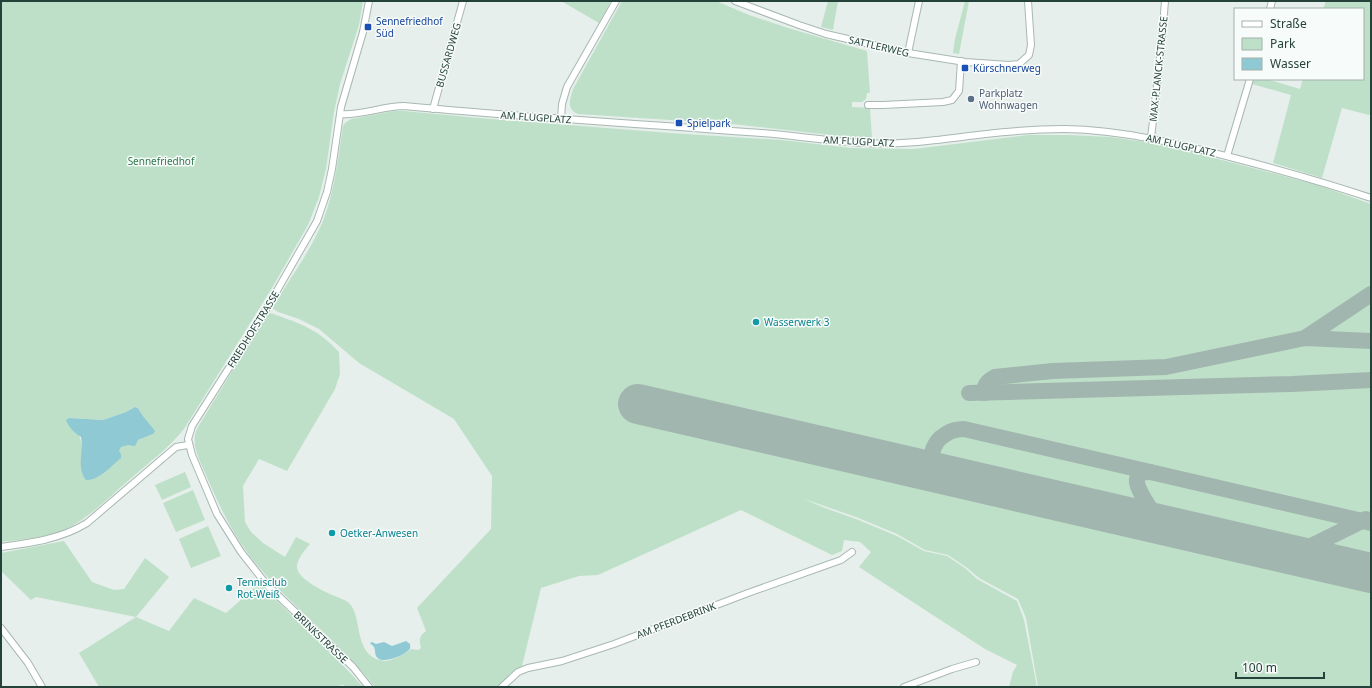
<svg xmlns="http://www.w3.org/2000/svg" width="1372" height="688" viewBox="0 0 1372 688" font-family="'Noto Sans',sans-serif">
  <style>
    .green { fill: #bfe0c8; fill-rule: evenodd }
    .water { fill: #8ec9d4 }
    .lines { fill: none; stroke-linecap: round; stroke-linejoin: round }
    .taxiway { stroke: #a2b6b0; stroke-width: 16 }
    .runway { stroke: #a2b6b0; stroke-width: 40 }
    .minor-casing { stroke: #a8b8b2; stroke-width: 8 }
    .minor { stroke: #fff; stroke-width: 6 }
    .transit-dot { fill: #1a4fb4; stroke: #f7fbf9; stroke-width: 1.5 }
    .service-dot { fill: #5c6f8a; stroke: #f7fbf9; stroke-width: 1.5 }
    .culture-dot { fill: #0f9aa8; stroke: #f7fbf9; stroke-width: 1.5 }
    .labels { text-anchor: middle; stroke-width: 3; stroke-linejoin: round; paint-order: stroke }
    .transit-label { font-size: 10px; fill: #164399; stroke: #f7fbf9; text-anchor: start }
    .street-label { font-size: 10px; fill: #24423a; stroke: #f7fbf9 }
    .service-label { font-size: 10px; fill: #4e5e75; stroke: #f7fbf9; text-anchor: start }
    .park-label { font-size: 10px; fill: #2d7a4b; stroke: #f7fbf9 }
    .culture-label { font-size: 10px; fill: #0d838f; stroke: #f7fbf9; text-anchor: start }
  </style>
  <rect width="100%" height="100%" fill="#e6efeb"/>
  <g class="green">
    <path d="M1,1H363L359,25L340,84L334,112L326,169L319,197L308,225L272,288L184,429C168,449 147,464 128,481C108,498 88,519 64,530C48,537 19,540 1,542ZM135,407L138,408C143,418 149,422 153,434L121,447L119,451L82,453C83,438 76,430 69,418L103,420L126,412Z"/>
    <path d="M561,1H611L599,23Z"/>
    <path d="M622,1H716L749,15L788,28L867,51L870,93H867L866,99L862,102H852V107L870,108L872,138L839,136L732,124L578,114C566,109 570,99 573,89Z"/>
    <path d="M828,1H838L833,30L821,27Z"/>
    <path d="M965,1H969L959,54L953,53L955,39Z"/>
    <path d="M1326,1H1371V113L1369,115L1342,108L1322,178L1273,163L1291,95L1252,84L1253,79H1267L1300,89L1303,79H1363V9H1323Z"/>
    <path d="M394,111H404L479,118L670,133L782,140L852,148L914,149L1028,135H1069L1110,137L1153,143L1191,152L1318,185L1371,204V687H1038L1026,618L1018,599L979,578L966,567L948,555L925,550L897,534L856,517L804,499L825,508L856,519L897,536L924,551L947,556L965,568L977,579L1017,601L1024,620L1037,687H1009L1013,672L1017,665L985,649L859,567L871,552L860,542L844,540L842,551L832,555L741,510L598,575L579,576L541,588L522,666L509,676L498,687H375C337,639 286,603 249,555C231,531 218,503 206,475C200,460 189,443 198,427L268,312C298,323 316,327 339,352L340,374L335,389L287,471L259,459L243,486L245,522L251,532L263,543L285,557L296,537L310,544C305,550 296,560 297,568C299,580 325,592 335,596C339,598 346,600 349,603C362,615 354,649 376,659C382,661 387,662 393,659C400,656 406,654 411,649L418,650L421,648C419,640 419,636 426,631L417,608L491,529L492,476L454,419L359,363L319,329L299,319L278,312L272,308C289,280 310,252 323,221C335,190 338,158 343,126L345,123L351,119Z"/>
    <path d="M185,472L191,487L162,500L155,485Z"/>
    <path d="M193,490L205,520L176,532L163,503Z"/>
    <path d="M208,526L221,556L191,568L179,539Z"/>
    <path d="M64,541L92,582L114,590L124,589L145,558L169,577L136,617L169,631L194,598L226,613L260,583C293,619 331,650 363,687H346L343,685L333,687H99L79,653L136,617L36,597L31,600L1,571V553Z"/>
  </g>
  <g class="water">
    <path d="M135,407L138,408C142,416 149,423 155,431L153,434L138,440L135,446L128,445L121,447L119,451L121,454V458C112,465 99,481 86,480C76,467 84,452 81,437C75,433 68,427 66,420L69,418L103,420L126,412Z"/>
    <path d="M406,641L410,644C410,646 411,648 409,650C405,655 385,663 379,659C374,656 376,652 374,647C373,646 371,644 370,643L372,642L376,644L384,642L392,646Z"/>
  </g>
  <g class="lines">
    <g class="taxiway">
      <path d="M1305,338L1371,294"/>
      <path d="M969,393L1292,384L1371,380"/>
      <path d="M984,393C984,384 988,381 995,377L1053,371L1166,367L1305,338L1371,341"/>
      <path d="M1150,472C1127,472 1140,492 1146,502C1150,508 1153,515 1158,520C1163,523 1168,525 1173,527"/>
      <path d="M940,473C925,463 932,442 946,434C952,430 958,429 964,429L1371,523"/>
      <path d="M1325,540L1320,545L1319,554L1324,560L1332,564"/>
      <path d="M1283,552L1293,553L1301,551L1366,519"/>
    </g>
    <path class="runway" d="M638,404L1371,573"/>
    <defs>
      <g id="minor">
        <path d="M369,1L363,32L341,107L332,169L327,192L317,221L267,308L192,426L188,439L192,455L217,514L241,552L267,585L353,667L369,687"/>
        <path d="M735,1L799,25L826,34L908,53L965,62L1009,65L1019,64L1029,55L1031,45L1028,1"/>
        <path d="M1270,9L1272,1"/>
        <path d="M908,53L919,1"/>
        <path d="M868,105H883L943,102L952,100L959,91L961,61"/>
        <path d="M433,109L463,1"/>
        <path d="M340,114C361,116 383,106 404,106C519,117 633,123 747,132C786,134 825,141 865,143C912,146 959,136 1006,132C1026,130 1046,129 1065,129C1123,130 1179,144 1234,158C1280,170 1326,183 1371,198"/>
        <path d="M561,119L562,104L567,87L616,1"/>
        <path d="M1151,138L1161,49L1165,1"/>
        <path d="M1227,156L1250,79"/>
        <path d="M1,547C31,543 61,539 87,523L176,447L188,445"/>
        <path d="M1,628L28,663L42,687"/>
        <path d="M502,687L518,672L528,668L562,661L614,644L748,593L841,560L852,552"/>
        <path d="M904,687L952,669L976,662"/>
      </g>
    </defs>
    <use href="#minor" class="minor-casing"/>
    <use href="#minor" class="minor"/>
  </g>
  <g class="transit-dot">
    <rect x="364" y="23" width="8" height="8" rx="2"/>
    <rect x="961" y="64" width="8" height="8" rx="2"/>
    <rect x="675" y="119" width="8" height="8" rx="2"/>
  </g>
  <circle class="service-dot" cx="971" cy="99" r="4"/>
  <g class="culture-dot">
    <circle cx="756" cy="322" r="4"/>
    <circle cx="332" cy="533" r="4"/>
    <circle cx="229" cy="588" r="4"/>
  </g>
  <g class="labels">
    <g class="transit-label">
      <text x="376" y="25">Sennefriedhof<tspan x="376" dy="12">Süd</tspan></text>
      <text x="973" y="72">Kürschnerweg</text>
      <text x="687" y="127">Spielpark</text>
    </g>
    <g class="street-label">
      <text transform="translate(879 46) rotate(13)" y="4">SATTLERWEG</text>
      <text transform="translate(448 55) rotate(-74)" y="4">BUSSARDWEG</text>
      <text transform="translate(1158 69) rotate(-84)" y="4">MAX-PLANCK-STRASSE</text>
      <text transform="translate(536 117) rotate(4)" y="4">AM FLUGPLATZ</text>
      <text transform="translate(859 141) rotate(3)" y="4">AM FLUGPLATZ</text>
      <text transform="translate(1181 145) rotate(13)" y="4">AM FLUGPLATZ</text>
      <text transform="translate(253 329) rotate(-58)" y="4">FRIEDHOFSTRASSE</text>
      <text transform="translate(676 620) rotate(-21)" y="4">AM PFERDEBRINK</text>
      <text transform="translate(321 637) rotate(44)" y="4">BRINKSTRASSE</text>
    </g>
    <g class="service-label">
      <text x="979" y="97">Parkplatz<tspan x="979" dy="12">Wohnwagen</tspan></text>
    </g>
    <g class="park-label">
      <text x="161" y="165">Sennefriedhof</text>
    </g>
    <g class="culture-label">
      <text x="764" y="326">Wasserwerk 3</text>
      <text x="340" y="537">Oetker-Anwesen</text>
      <text x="237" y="586">Tennisclub<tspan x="237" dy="12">Rot-Weiß</tspan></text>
    </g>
  </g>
  <rect width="1372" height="688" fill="none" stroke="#24423a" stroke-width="4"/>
  <rect x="1234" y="8" width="130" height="72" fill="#f7fbf9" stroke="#a3b1ad"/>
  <rect x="1242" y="21" width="20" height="6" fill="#ffffff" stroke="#a3b1ad"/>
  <text x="1270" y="28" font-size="12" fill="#24423a">Straße</text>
  <rect x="1242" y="38" width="20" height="12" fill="#bfe0c8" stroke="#a3b1ad"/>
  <text x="1270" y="48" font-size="12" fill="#24423a">Park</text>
  <rect x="1242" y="58" width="20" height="12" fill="#8ec9d4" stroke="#a3b1ad"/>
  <text x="1270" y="68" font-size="12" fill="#24423a">Wasser</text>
  <path d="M1236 672v6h88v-6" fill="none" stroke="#24423a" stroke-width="2"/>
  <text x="1242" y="672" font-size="12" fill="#24423a" stroke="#f7fbf9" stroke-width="3" paint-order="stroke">100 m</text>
</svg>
